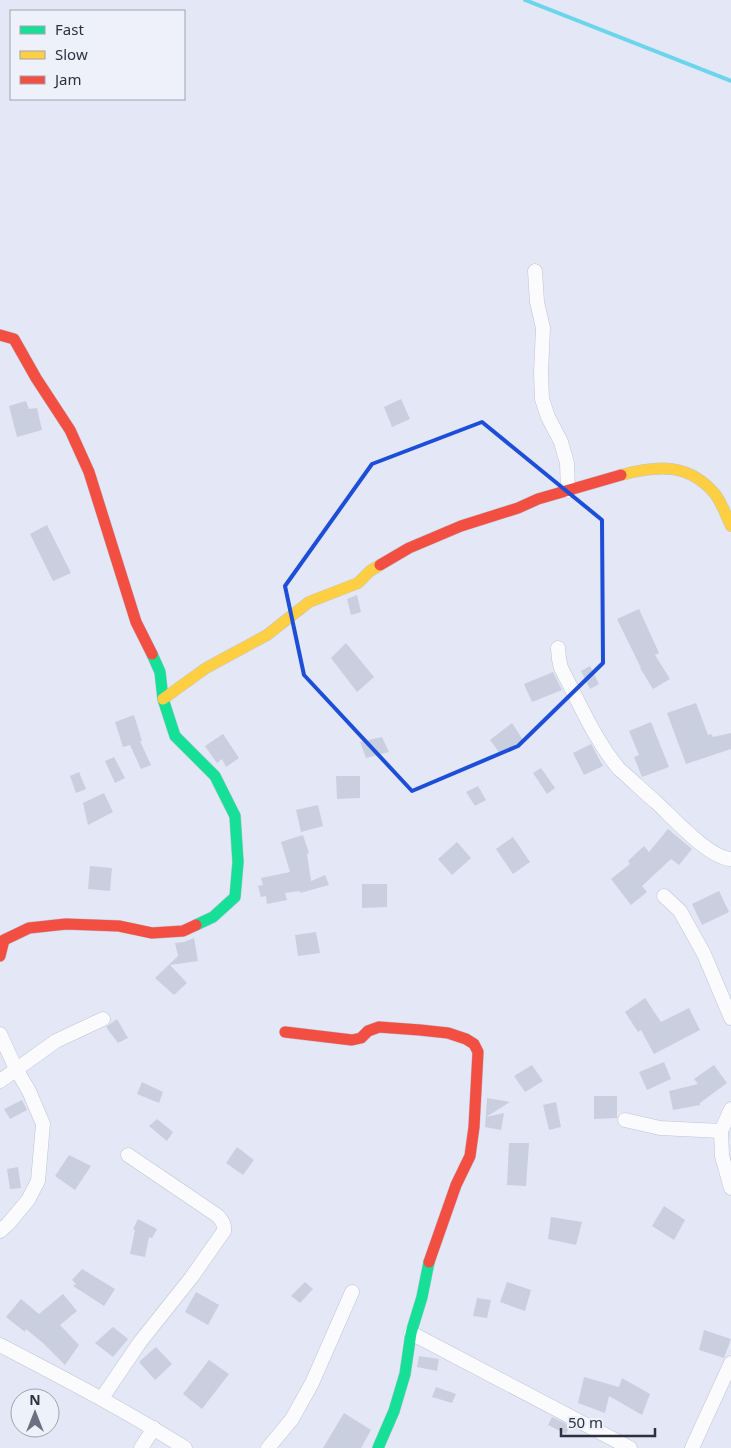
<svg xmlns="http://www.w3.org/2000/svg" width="731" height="1448" viewBox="0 0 731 1448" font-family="'Noto Sans',sans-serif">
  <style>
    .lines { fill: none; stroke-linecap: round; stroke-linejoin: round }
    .stream { stroke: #6bd5ec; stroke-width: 4 }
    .building { fill: #cacfe0 }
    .street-casing { stroke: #bfc4d3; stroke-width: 15 }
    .fast-casing { stroke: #bfc4d3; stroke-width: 12 }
    .slow-casing { stroke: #bfc4d3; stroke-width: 12 }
    .jam-casing { stroke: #bfc4d3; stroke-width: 12 }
    .street { stroke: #fbfbfe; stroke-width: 14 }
    .fast { stroke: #16e098; stroke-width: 11 }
    .slow { stroke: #ffcf43; stroke-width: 11 }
    .jam { stroke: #f24e42; stroke-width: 11 }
    .marked { fill: none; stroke: #1d4ed8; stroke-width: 4; stroke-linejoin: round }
  </style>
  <rect width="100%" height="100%" fill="#e3e7f6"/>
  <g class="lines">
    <path class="stream" d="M525,0L731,81"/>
  </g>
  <g class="building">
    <path d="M401,399L410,419L392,427L384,407Z"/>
    <path d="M26,401L29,409L37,408L42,430L17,437L9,406Z"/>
    <path d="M47,525L71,573L53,581L30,534Z"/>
    <path d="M357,595L361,612L351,615L347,599Z"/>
    <path d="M639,609L659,653L655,655L670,679L653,689L640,668H641L617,619Z"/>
    <path d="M346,643L374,677L357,692L331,658Z"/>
    <path d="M590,666L599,684L590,689L581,671Z"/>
    <path d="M553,672L562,690L532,702L524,684Z"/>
    <path d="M696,703L708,735L711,734L713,737L731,733V749L686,764L667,713Z"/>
    <path d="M134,715L142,741H140L151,765L141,769L130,745L123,747L115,722Z"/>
    <path d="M651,722L669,767L642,777L634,757L639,755L629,731Z"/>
    <path d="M512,723L523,740L501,755L490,740Z"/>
    <path d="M223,734L239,758L226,767L222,759L217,763L214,759L205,746Z"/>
    <path d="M382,737L389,752L366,758L360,742Z"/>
    <path d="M591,744L603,766L584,775L573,753Z"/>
    <path d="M114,757L125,778L115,783L105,761Z"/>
    <path d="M541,768L555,788L547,794L533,773Z"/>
    <path d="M79,772L86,789L76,793L70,776Z"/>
    <path d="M336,776H360V798L337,799Z"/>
    <path d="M478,786L486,800L475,806L466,792Z"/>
    <path d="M104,793L113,812L88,825L83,803Z"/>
    <path d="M318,805L323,826L301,832L296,810Z"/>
    <path d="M668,829L692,849L679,865L671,859L642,886L647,892L631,905L611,879L630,864L628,861L644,846L649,852Z"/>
    <path d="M303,835L309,853L307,854L311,881L325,875L329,885L300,893V891L285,893L287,900L267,904L266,896L261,897L258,886L263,885L261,878L290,872L281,842Z"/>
    <path d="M513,837L530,862L513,874L496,849Z"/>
    <path d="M457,842L471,858L452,875L438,859Z"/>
    <path d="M90,866L112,868L110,891L88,889Z"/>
    <path d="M362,884H387V907L362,908Z"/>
    <path d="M719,891L729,912L702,925L692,904Z"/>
    <path d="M316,932L320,953L298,956L295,935Z"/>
    <path d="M194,938L198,961L170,965L187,983L174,995L155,978L178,956L175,943L184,942Z"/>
    <path d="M645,998L661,1022L689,1008L700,1030L654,1054L641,1030L638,1032L625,1012Z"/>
    <path d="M117,1019L128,1038L118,1043L106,1027Z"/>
    <path d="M664,1062L671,1079L647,1090L639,1072Z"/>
    <path d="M532,1065L543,1081L525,1092L514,1076Z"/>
    <path d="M714,1065L727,1083L700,1103V1105L673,1110L669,1091L698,1084L694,1079Z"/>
    <path d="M142,1082L163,1092L159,1103L137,1094Z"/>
    <path d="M594,1096H617V1118L594,1119Z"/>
    <path d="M487,1098L510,1102L486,1117L504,1113L501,1130L485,1127Z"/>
    <path d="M22,1100L27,1110L10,1119L4,1109Z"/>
    <path d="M556,1102L561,1127L549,1130L543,1105Z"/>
    <path d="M157,1119L173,1132L167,1141L149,1126Z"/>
    <path d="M509,1143H529L526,1186L507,1185Z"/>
    <path d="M237,1147L254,1160L243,1175L226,1163Z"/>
    <path d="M69,1155L91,1166L75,1190L55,1176Z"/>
    <path d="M18,1167L21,1188L10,1189L7,1169Z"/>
    <path d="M664,1206L685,1220L674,1240L652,1226Z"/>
    <path d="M551,1217L582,1222L576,1245L548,1239Z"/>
    <path d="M138,1219L157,1229L152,1238L149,1237L145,1257L130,1254L135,1230L133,1229Z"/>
    <path d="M82,1269L115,1289L104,1306L73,1286L76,1284L72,1280Z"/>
    <path d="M305,1282L313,1289L300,1303L291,1296Z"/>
    <path d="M507,1282L531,1290L525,1311L500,1302Z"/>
    <path d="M196,1292L219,1305L208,1325L185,1312Z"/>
    <path d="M63,1294L77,1311L60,1325L79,1345L65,1365L43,1343L26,1329L25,1332L6,1317L21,1299L39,1314Z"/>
    <path d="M477,1298L491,1300L487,1318L473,1316Z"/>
    <path d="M113,1327L128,1339L113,1357L95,1343Z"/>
    <path d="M704,1330L731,1339L724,1358L699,1350Z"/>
    <path d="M156,1347L172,1364L155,1380L139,1362Z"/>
    <path d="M419,1356L439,1359L437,1371L417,1367Z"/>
    <path d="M209,1360L229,1374L202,1409L183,1394Z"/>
    <path d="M584,1377L619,1387L622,1378L650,1394L642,1415L609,1396L605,1413L578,1403Z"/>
    <path d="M436,1387L456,1394L452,1403L432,1397Z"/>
    <path d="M344,1413L371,1430L361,1448H323Z"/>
    <path d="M552,1417L570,1426L566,1434L548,1425Z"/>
  </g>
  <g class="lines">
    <defs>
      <g id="street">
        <path d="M535,271L537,302L543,328L541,373L542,399L548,417L561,442L567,463L568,491"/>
        <path d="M558,648L559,659L561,668C579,702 594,739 619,769C632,780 644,792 657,803C673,818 709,858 731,859"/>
        <path d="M664,896L680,911L704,954L731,1018"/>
        <path d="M0,1034L16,1069L29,1091L43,1124L38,1181L28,1200L8,1224L0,1231"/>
        <path d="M0,1081L56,1041L103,1019"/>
        <path d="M731,1109L721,1131L722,1156L731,1188"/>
        <path d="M625,1120L660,1128L721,1131"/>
        <path d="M411,1333L630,1448"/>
        <path d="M0,1345C63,1378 125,1410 185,1448"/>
        <path d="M102,1398L140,1342L191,1278L224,1231C225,1224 222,1221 218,1216L128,1155"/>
        <path d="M141,1448L154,1428"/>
        <path d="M268,1448L292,1419L312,1383L352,1292"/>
        <path d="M692,1448L731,1363"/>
      </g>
      <g id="fast">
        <path d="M152,654L160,672L163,699L175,736L215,776L235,816L238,862L235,897L213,917L196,925"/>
        <path d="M378,1448L394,1411L405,1374L411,1333L422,1297L429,1262"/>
      </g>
      <g id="slow">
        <path d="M621,475C658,465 689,463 715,494C722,503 726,516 731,526"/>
        <path d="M163,699L206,668L267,635L309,602L358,583L370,571L380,565"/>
      </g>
      <g id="jam">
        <path d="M0,335L14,339L36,378L70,430L89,472L136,622L152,654"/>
        <path d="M380,565L409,548L461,526L518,508L538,499L621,475"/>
        <path d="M0,956L4,940L29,928L66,924L119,926L152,933L183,931L196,925"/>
        <path d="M285,1032L352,1040L361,1038L368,1031L379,1027L420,1030L448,1033L466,1039L474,1044L478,1052L474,1127L470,1156L456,1185L429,1262"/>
      </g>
    </defs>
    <use href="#street" class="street-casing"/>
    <use href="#fast" class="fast-casing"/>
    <use href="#slow" class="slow-casing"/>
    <use href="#jam" class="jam-casing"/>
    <use href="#street" class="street"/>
    <use href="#fast" class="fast"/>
    <use href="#slow" class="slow"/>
    <use href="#jam" class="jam"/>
  </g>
  <path class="marked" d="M482,422L602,520L603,663L518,746L412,791L304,675L285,586L372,464Z"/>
  <rect x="10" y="10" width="175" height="90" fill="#eef1fa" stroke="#a0a4b0"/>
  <rect x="20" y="26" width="25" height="8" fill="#16e098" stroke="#a0a4b0"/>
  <text x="55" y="35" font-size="15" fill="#2c3142">Fast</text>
  <rect x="20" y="51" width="25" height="8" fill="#ffcf43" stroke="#a0a4b0"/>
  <text x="55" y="60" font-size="15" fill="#2c3142">Slow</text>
  <rect x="20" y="76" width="25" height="8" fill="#f24e42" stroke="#a0a4b0"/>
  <text x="55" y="85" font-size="15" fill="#2c3142">Jam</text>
  <g transform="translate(35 1413)"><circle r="24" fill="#eef1fa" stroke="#a0a4b0"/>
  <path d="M0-4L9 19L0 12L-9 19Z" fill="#6c7181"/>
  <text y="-8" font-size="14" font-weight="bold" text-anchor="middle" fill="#2c3142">N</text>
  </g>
  <path d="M561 1428v8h94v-8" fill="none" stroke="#2c3142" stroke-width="2.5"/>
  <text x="568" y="1428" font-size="15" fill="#2c3142" stroke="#eef1fa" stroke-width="4" paint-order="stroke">50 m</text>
</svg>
